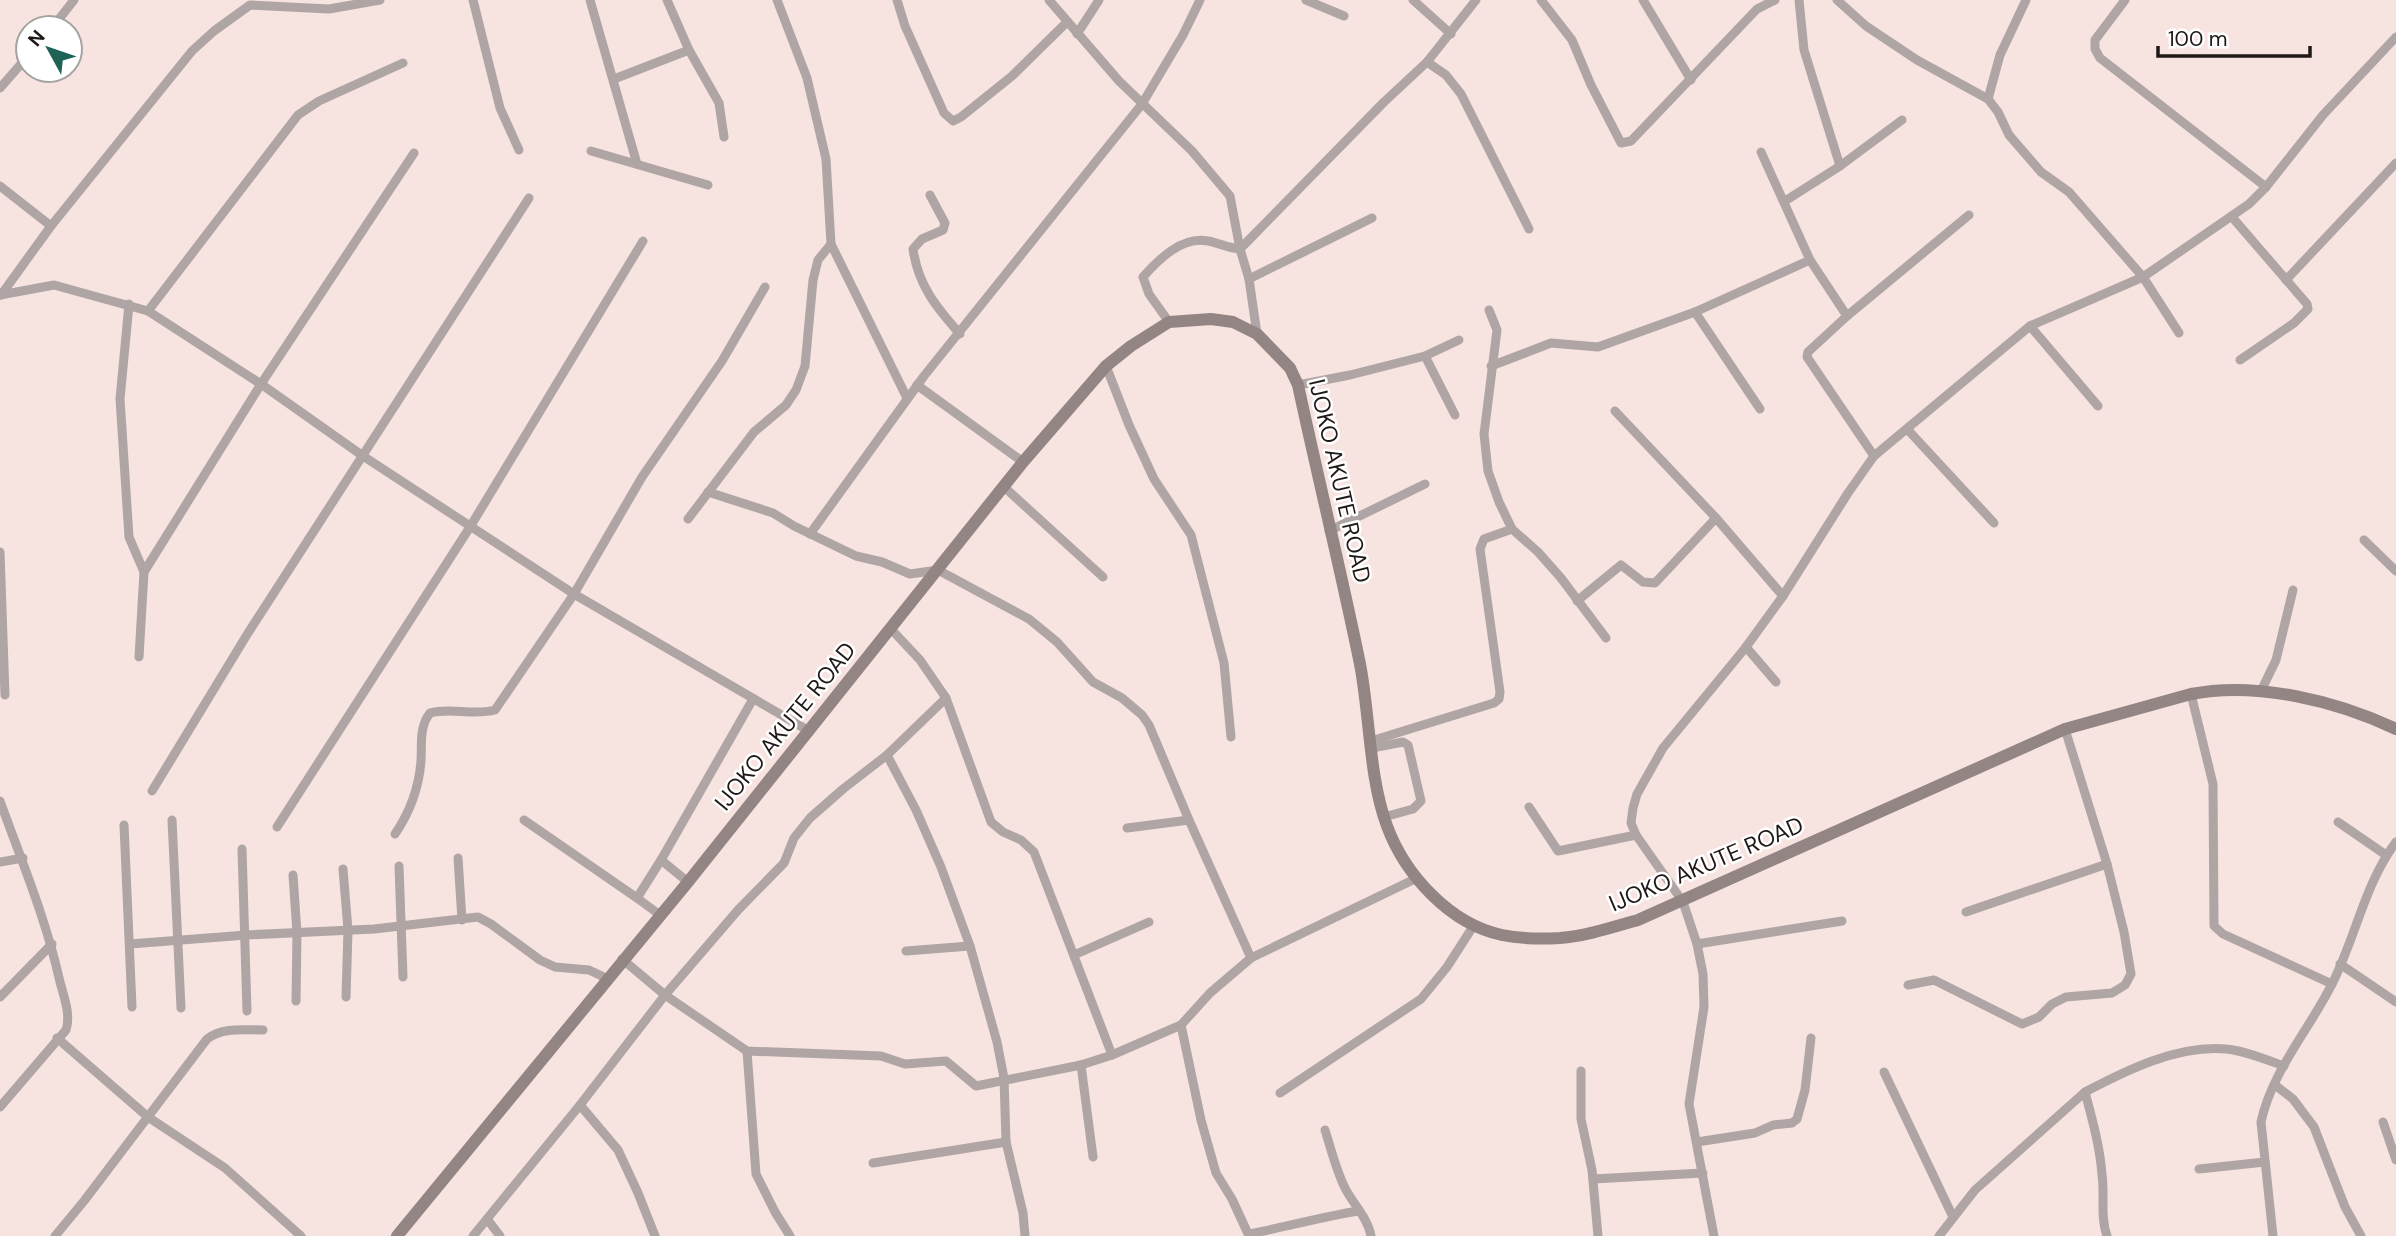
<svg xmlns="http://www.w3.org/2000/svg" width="2396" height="1236" viewBox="0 0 2396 1236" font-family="'DM Sans',sans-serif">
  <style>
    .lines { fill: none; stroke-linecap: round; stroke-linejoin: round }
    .street { stroke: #aea5a4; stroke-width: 9 }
    .secondary { stroke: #928583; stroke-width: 12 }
    .labels { text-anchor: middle; stroke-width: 5; stroke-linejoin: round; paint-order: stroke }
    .street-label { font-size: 23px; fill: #1f1817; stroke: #fff }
  </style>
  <rect width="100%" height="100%" fill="#f7e3df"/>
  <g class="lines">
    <g class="street">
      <path d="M473,0L500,108L519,150"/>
      <path d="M590,0L637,164"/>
      <path d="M667,0L689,50L719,103L724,137"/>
      <path d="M777,0L807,78L826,159L831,244L907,398"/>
      <path d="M897,0L905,26L944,113L953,121L961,117L1012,76L1067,22"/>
      <path d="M1049,0L1119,81L1192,151L1230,196L1240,249L1249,279L1257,334"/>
      <path d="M1306,0L1344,16"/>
      <path d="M1413,0L1451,34"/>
      <path d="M1541,0L1572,40L1591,85L1621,143L1631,141L1757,9L1775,0"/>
      <path d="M1643,0L1691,80"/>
      <path d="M1799,0L1804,50L1840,166"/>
      <path d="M1837,0L1866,26L1917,60L1988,99L1998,112L2009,135L2041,172L2069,192L2143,277L2179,333"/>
      <path d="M2125,0L2095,40V49L2100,58L2266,187"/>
      <path d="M52,28L74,0"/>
      <path d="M1077,34L1099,0"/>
      <path d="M1427,62L1446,75L1461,94L1529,229"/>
      <path d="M614,79L689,50"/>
      <path d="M0,88L28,56"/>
      <path d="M1988,99L2000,55L2026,0"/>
      <path d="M591,151L708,185"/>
      <path d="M1761,152L1810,260L1847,316"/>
      <path d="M0,186L51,226"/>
      <path d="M930,195L945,223L943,230L922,239L913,249C918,285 936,307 960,334"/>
      <path d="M1785,201L1840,166L1902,120"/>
      <path d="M2232,217L2307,304L2308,309L2294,323L2240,360"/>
      <path d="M1240,249L1384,102L1427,62L1476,0"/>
      <path d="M1249,279L1372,218"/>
      <path d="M2286,280L2396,163"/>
      <path d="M0,295L54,285L148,311L261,384L363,456L574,594L809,731"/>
      <path d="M1,295L51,226L192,51L214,31L250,5L329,9L380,0"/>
      <path d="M129,304L120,399L129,537L144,572L139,657"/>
      <path d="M1489,310L1497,330L1484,434L1488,471L1499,502L1512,529L1538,552L1561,578L1606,638"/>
      <path d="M148,311L298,115L319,101L403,63"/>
      <path d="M1695,312L1760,409"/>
      <path d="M1169,322L1149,294L1143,277C1159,259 1182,236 1208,241C1219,243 1228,248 1240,249"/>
      <path d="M2030,326L2098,406"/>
      <path d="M1425,356L1455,415"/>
      <path d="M1106,366L1129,425L1154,479L1191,535L1224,663L1231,737"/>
      <path d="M1491,366L1551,343L1598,347L1695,312L1810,260"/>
      <path d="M917,385L1023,462"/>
      <path d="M1298,385L1350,375L1425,356L1459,340"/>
      <path d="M1615,411L1716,518L1783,596"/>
      <path d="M1908,430L1994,523"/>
      <path d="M1874,456L1807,357L1808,352L1847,316L1969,215"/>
      <path d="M1003,486L1103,577"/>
      <path d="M708,492L773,513L794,526L856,556L882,562L910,574L938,570L1029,619L1057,642L1093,682L1122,698L1142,715L1149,725L1189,820L1251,958"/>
      <path d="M688,519L754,432L786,405L796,390L805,366L813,280L818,260L831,244"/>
      <path d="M1329,531L1425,484"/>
      <path d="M810,534L924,376L1142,104L1183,35L1200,0"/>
      <path d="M2364,540L2396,571"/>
      <path d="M0,552L5,695"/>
      <path d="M144,572L261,384L414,153"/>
      <path d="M1577,601L1621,565L1643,582L1655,583L1716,518"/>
      <path d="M891,629L920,660L946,698L991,822L1003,832L1021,840L1034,852L1112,1055"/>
      <path d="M1746,647L1776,682"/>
      <path d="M2261,691L2276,660L2293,590"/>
      <path d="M2191,694L2213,784L2214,926L2223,934L2332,984"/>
      <path d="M1371,741L1494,703L1499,699L1500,692L1480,549L1484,539L1512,529"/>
      <path d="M1372,748L1403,742L1408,745L1421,801L1413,809L1384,817"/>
      <path d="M887,755L916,810L941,867L970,946L997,1042L1004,1078L1006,1142L1023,1213L1025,1236"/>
      <path d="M152,791L248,633L529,198"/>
      <path d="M0,801C22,862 46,919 60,982C64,997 71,1015 66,1030L0,1107"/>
      <path d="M1529,807L1558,851L1636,835"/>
      <path d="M172,820L181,1008"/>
      <path d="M524,820L637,898"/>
      <path d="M2338,822L2386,855"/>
      <path d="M124,825L132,1007"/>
      <path d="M277,827L470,527L643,241"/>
      <path d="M1127,828L1189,820"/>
      <path d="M395,834C410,812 419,787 421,761C422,744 419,727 430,713C451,707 473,716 495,710L574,594L642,477L722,361L765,287"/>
      <path d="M242,849L247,1011"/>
      <path d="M458,858L462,920"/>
      <path d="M0,862L23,858"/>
      <path d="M399,866L403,977"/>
      <path d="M343,869L348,930L346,997"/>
      <path d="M293,875L297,933L296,1001"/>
      <path d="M688,882L661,860L753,699"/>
      <path d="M1966,912L2107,864"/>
      <path d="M660,915L637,898L661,860"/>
      <path d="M130,944L246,935L374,929L478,917L491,924L540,960L555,967L589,970L606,978"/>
      <path d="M1697,944L1842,921"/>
      <path d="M906,951L970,946"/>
      <path d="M1074,955L1149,922"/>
      <path d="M622,959L665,995L747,1051L881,1056L905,1064L946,1061L976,1086L1081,1065L1112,1055L1181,1025L1210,993L1251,958L1417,878"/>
      <path d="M2340,964L2396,1002"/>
      <path d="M1908,985L1934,980L2022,1024L2039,1017L2052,1004L2066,997L2112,993L2125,985L2131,974L2124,932L2107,864L2065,729"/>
      <path d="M0,997L52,944"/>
      <path d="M1181,1025L1201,1120L1216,1173L1232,1199L1249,1236"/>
      <path d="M57,1038L148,1117L225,1168L301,1236"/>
      <path d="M747,1051L756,1174L775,1212L790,1236"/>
      <path d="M1081,1065L1093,1157"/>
      <path d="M1581,1071V1119L1592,1170L1598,1236"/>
      <path d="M1884,1072L1953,1217"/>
      <path d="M2275,1085L2293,1099L2314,1127L2345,1207L2361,1236"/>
      <path d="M2085,1092C2092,1119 2100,1146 2102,1175C2105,1195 2100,1217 2107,1236"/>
      <path d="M1280,1093L1421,999L1447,967L1474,925"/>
      <path d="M580,1105L618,1150L638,1193L655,1236"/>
      <path d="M2383,1122L2396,1160"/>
      <path d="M1325,1130C1331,1149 1336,1170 1345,1188C1353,1204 1368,1218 1371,1236"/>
      <path d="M1697,1142L1755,1133L1773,1125L1792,1123L1797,1119L1805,1090L1811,1038"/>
      <path d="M873,1163L1006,1142"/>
      <path d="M2199,1169L2265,1162"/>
      <path d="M1593,1179L1703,1173"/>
      <path d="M487,1219L500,1236"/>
      <path d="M1249,1234C1286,1227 1321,1217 1358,1211"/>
      <path d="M55,1236L84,1201L207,1039C223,1027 243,1030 263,1030"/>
      <path d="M473,1236L580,1105L665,995L738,910L784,863L794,838L810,818L843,789L887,755L946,698"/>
      <path d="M1714,1236L1689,1104L1704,1007L1703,974L1697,944L1683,902L1636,835L1631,823L1633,808L1637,794L1663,748L1746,647L1783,596L1848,493L1874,456L2030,326L2143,277L2249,204L2266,187L2323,115L2396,37"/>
      <path d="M1939,1236L1975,1190L2085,1092C2127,1070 2177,1045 2226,1049C2245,1051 2265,1059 2284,1066"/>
      <path d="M2273,1236L2261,1122C2272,1071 2309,1030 2332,984C2356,937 2364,885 2396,842"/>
    </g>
    <path class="secondary" d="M397,1236L688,882L1023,462L1106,366L1131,346L1169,322L1211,319L1233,322L1257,334L1290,368L1298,385C1318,478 1341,571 1360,664C1370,716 1369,778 1387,826C1405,875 1450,924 1502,935C1521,939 1541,939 1560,938C1586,936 1613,927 1638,920L2065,729L2191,694C2256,681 2337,701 2396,729"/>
  </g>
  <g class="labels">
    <g class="street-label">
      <text transform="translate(1340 481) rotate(77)" y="8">IJOKO AKUTE ROAD</text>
      <text transform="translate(785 726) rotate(-51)" y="8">IJOKO AKUTE ROAD</text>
      <text transform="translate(1706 864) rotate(-23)" y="8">IJOKO AKUTE ROAD</text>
    </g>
  </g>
  <g transform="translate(49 49) rotate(310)"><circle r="33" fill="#ffffff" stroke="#a5a3a2" stroke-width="2"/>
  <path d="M0-5L12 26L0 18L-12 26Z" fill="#1e6356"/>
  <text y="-10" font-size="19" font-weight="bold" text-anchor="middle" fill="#1f1817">N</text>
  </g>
  <path d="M2158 46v10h152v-10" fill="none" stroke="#1f1817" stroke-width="3.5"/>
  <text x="2168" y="46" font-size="21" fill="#1f1817" stroke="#ffffff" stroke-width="5" paint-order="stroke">100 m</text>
</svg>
